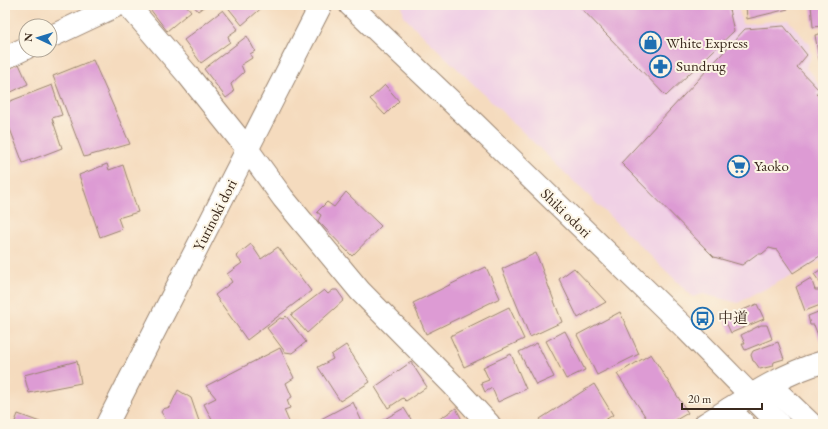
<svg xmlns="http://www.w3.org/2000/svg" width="828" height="429" viewBox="0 0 828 429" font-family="'EB Garamond','Noto Serif JP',serif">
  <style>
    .built { fill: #f0d0e5 }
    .building { fill: #dd9bd4 }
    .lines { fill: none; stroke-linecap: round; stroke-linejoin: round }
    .minor-casing { stroke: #98826e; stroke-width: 24 }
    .major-casing { stroke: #98826e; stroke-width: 24 }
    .minor { stroke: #fff; stroke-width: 22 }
    .major { stroke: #fff; stroke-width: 22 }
    .labels { text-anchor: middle; stroke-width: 4; stroke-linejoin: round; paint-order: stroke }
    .poi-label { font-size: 15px; fill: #3b2a1e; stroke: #fcf5e5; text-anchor: start }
    .street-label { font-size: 15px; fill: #3b2a1e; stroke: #fcf5e5 }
  </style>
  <rect width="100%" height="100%" fill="#fcf5e5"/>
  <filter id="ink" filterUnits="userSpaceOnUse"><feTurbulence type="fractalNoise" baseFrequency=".025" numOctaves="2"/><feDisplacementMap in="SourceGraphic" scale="8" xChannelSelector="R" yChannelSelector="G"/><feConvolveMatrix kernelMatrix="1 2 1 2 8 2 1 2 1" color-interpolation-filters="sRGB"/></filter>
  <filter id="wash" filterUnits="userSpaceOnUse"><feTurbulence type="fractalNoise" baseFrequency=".012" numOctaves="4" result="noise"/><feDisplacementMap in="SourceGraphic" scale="16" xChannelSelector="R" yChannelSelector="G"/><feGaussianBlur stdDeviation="0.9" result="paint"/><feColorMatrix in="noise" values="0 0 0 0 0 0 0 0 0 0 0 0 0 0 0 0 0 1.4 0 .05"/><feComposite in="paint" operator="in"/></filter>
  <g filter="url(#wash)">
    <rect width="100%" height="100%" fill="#f5dbbe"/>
    <path class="built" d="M402,5H738L742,24L788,20L809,44L812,55L806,68L813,75L823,92V259L738,303L703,294L693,297L404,17Z"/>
    <g id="blocks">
      <g class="building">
        <path d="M152,5H186L191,11L167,31L150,9L154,7Z"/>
        <path d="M193,5H206L198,11Z"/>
        <path d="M226,5H265L242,25Z"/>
        <path d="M578,5H728L734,31L666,96Z"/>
        <path d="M746,5H787L788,9L747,19Z"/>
        <path d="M811,5H823V26L813,27Z"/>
        <path d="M223,10L238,29L228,36L230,42L201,63L184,40Z"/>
        <path d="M784,26L807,55L797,67L819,90L816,94L823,101V254L793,273L777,250L769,248L762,254H757L742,265L714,257L621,163L745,29Z"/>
        <path d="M823,33V75L822,76L815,35Z"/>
        <path d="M247,36L255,51L250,54L252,58L241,65L244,72L231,84L234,92L226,98L204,69Z"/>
        <path d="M93,60L130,144L84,157L53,76Z"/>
        <path d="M19,64L28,84L5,95V70Z"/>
        <path d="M52,85L62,115L52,118L62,148L23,163L5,116V103Z"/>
        <path d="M385,85L399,101L385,115L370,99Z"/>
        <path d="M107,164L109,170L123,165L138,212L118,218L122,229L100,237L79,175Z"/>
        <path d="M346,192L381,226L352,256L318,221L321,215L317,212L327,202L334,207Z"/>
        <path d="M251,244L261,259L278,247L311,291L247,340L215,295L232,282L227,274L242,263L236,256Z"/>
        <path d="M536,253L562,322L530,337L502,269Z"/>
        <path d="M486,267L500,298L426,334L413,303Z"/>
        <path d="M574,268L606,302L578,318L559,279Z"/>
        <path d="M823,268V287L814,274Z"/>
        <path d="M811,278L815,290H820L823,297V304L805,311L796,287Z"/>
        <path d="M324,290L328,294L333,290H337L344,300L307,333L291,315Z"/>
        <path d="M757,304L764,319L731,333L724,318Z"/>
        <path d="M509,307L524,339L464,367L450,336Z"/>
        <path d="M823,310V348L814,325H810L808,316Z"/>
        <path d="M620,312L639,354L597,375L577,335Z"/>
        <path d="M286,316L306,342L292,353L285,352L267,328L280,318L283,319Z"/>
        <path d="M761,325H767L772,339L745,350L742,344H745L741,335Z"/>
        <path d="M565,331L585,370L566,379L546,341Z"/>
        <path d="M778,342L784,359L774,362L773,366L760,369L755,362L753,361L751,355L753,351Z"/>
        <path d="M537,343L554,377L536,385L519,352Z"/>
        <path d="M346,345L370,382L340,401L318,367L333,359L331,355Z"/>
        <path d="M280,348L294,378L286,383L292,397L287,400L290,408L284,410L290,424H214L204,404L216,398L206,386Z"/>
        <path d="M511,354L526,389L498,402L492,388L485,392L481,383L489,380L483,367Z"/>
        <path d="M651,354L688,413L669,424H642L647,419L617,374Z"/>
        <path d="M77,361L81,383L29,393L24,375Z"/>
        <path d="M411,362L427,387L406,401L403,398L388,408L375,387Z"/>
        <path d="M594,384L613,415L599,424H543L540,419Z"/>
        <path d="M178,390L191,398L200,424H162L165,418L161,412L163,409L170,407Z"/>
        <path d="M353,402L363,424H323L321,419Z"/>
        <path d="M404,408L414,424H376Z"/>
        <path d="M456,408L464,424H432Z"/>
        <path d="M18,414L40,422L39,424H14Z"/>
      </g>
    </g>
  </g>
  <g filter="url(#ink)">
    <use href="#blocks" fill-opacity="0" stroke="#98826e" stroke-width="1"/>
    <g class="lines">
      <defs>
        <g id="minor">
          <path d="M128,5L188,75L248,150L283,198L360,291L453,385L489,424"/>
          <path d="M50,37L118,5"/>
          <path d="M5,58L26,48"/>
          <path d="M770,385L811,424"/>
          <path d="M729,409L744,424"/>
          <path d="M107,424L321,5"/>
          <path d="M705,424C742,401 780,374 823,362"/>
        </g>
        <path id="major" d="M350,5L475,124L685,328L779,424"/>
      </defs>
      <use href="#minor" class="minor-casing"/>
      <use href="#major" class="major-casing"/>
      <use href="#minor" class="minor"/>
      <use href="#major" class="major"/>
    </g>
  </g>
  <defs>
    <symbol id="shop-ring" viewBox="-11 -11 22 22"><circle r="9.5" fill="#fcf5e5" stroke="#1f6fb2" stroke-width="1.5"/><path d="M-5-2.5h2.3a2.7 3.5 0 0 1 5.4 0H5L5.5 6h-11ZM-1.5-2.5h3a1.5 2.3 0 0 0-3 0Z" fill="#1f6fb2"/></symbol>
    <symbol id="pharmacy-ring" viewBox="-11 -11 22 22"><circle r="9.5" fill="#fcf5e5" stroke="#1f6fb2" stroke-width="1.5"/><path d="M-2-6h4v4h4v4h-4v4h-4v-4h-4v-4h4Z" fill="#1f6fb2"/></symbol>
    <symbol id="supermarket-ring" viewBox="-11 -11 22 22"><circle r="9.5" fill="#fcf5e5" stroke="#1f6fb2" stroke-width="1.5"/><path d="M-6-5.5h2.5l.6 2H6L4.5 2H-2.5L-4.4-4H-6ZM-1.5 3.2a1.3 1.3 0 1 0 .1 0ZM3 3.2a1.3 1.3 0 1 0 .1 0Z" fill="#1f6fb2"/></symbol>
    <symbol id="bus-ring" viewBox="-11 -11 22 22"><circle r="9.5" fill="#fcf5e5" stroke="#1f6fb2" stroke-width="1.5"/><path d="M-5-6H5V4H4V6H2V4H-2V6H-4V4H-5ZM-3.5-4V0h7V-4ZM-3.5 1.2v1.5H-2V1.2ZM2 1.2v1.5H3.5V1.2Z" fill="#1f6fb2"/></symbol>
  </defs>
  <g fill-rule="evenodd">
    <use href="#shop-ring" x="638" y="30" width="25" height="25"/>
    <use href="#pharmacy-ring" x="648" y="54" width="25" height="25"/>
    <use href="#supermarket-ring" x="726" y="154" width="25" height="25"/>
    <use href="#bus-ring" x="690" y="306" width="25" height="25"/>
  </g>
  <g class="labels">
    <g class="poi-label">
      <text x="666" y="48">White Express</text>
      <text x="676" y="71">Sundrug</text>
      <text x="754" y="171">Yaoko</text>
      <text x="718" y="323">中道</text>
    </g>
    <g class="street-label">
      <text transform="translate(566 213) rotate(44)" y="5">Shiki odori</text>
      <text transform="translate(215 215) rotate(-63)" y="5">Yurinoki dori</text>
    </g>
  </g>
  <rect width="828" height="429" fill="none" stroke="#fcf5e5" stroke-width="20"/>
  <g transform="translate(38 38) rotate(274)"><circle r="19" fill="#fcf5e5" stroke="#afa495"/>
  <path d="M0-3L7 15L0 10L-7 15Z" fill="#1f6fb2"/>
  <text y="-6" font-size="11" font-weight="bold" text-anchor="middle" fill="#3b2a1e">N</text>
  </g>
  <path d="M682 403v6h80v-6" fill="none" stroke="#3b2a1e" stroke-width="2"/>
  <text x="688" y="403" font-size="12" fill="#3b2a1e" stroke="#fcf5e5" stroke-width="3" paint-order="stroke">20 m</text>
</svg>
